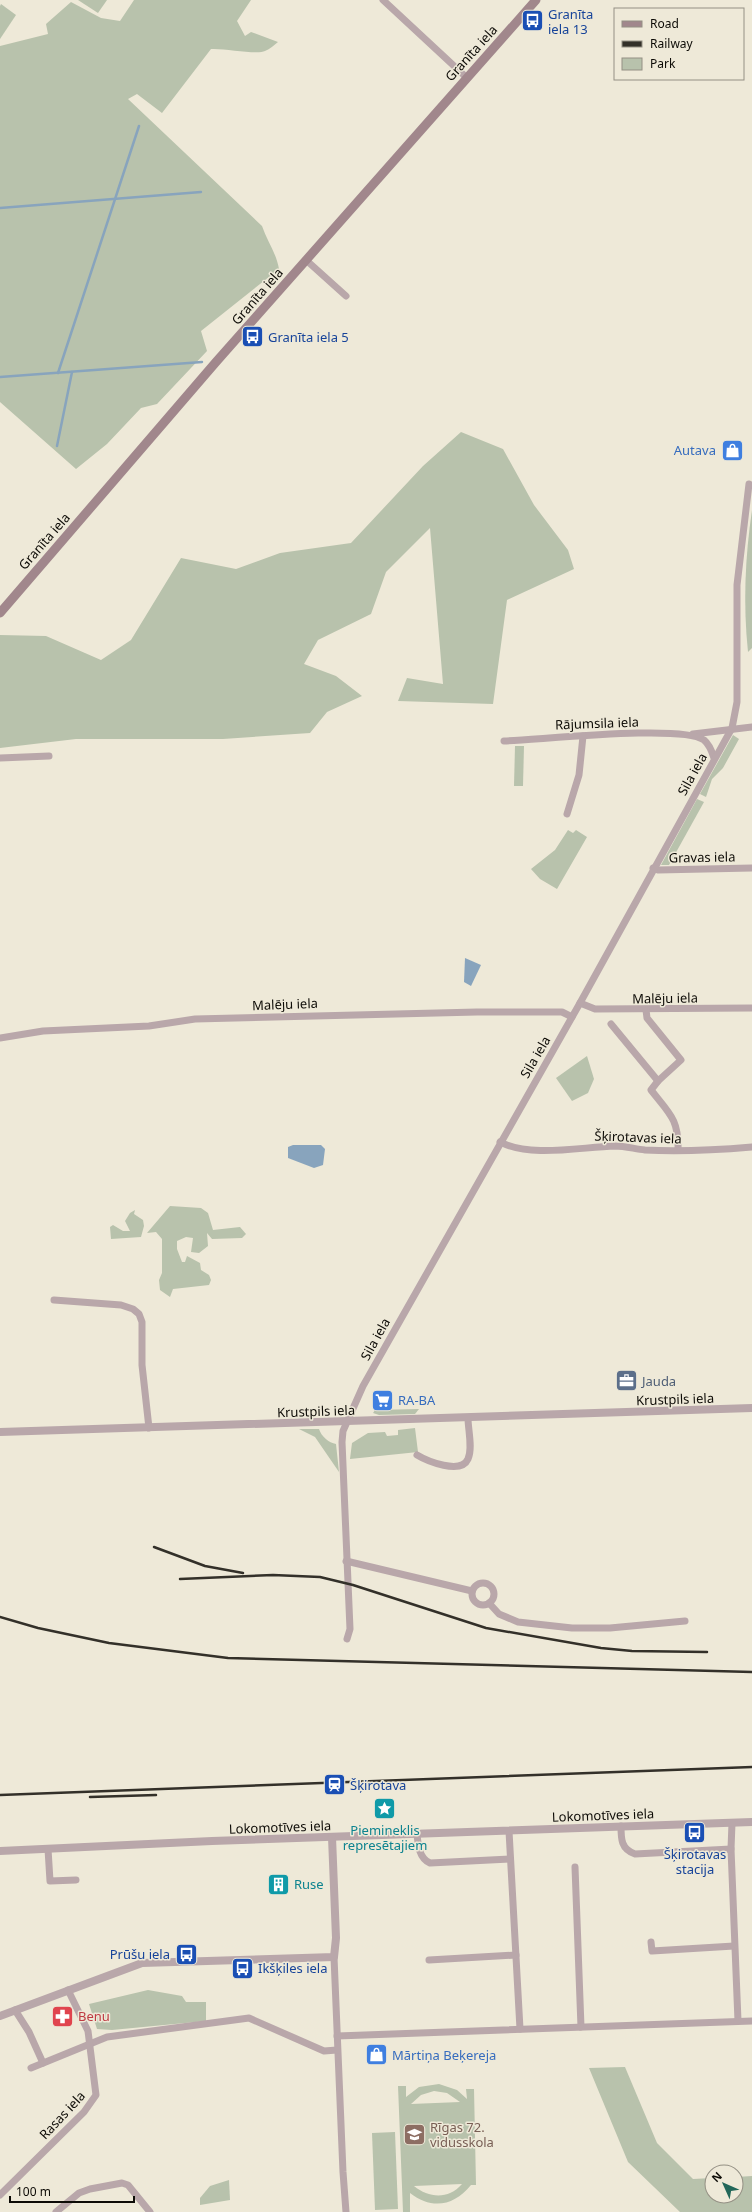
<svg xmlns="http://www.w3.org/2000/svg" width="752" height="2212" viewBox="0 0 752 2212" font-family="'Noto Sans',sans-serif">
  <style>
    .green { fill: #b8c2ac; fill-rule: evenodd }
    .water { fill: #88a4bd }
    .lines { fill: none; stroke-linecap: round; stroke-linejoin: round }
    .stream { stroke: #88a4bd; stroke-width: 2.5 }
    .minor { stroke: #b9a7aa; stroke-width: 7 }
    .tertiary { stroke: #b9a7aa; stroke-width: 8 }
    .secondary { stroke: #a1878c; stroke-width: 9 }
    .rail { stroke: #333029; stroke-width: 2.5 }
    .labels { text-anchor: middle; stroke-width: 3; stroke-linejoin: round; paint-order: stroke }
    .transit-label { font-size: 13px; fill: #164399; stroke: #eee9d8; text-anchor: start }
    .street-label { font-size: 13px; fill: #0d0b06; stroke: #eee9d8 }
    .shop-label { font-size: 13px; fill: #366cbe; stroke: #eee9d8; text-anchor: start }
    .service-label { font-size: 13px; fill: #4e5e75; stroke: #eee9d8; text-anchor: start }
    .culture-label { font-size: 13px; fill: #0d838f; stroke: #eee9d8 }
    .health-label { font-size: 13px; fill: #be3a42; stroke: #eee9d8; text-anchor: start }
    .education-label { font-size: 13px; fill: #785e54; stroke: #eee9d8; text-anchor: start }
  </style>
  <rect width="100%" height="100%" fill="#eee9d8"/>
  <g class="green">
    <path d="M78,0H107L98,13Z"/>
    <path d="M134,0H251L237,21L245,36L251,32L278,42C274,45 270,49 265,51C257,55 224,48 211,49L162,113L137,94L128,99L262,226C267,241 276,252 279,269L201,331L207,351L157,404L141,408L107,444L76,469L0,402V46L48,34L46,24L71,2L101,18L120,21Z"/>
    <path d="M1,4L16,15L0,39V6Z"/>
    <path d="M461,432L503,449L534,505L568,550L574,569L507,600L493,704L398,701L407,678L443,684L430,528L386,572L371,614L318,640L304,664L336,676L362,696L327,712L310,733L223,739H76L0,748V635L46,636L101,660L131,640L181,558L236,569L280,553L351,543L423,466Z"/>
    <path d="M752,510V648L748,652C743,605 745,557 752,510Z"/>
    <path d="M733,735L739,739L723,768L712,779L706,797L700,794Z"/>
    <path d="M515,746H524L523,786H514Z"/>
    <path d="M697,799L704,802L669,865H661Z"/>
    <path d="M568,830L573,833L576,830L587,837L557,889L540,879L531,869L555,850Z"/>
    <path d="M587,1056L594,1079L588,1093L572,1101L556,1078Z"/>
    <path d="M170,1206L201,1208L208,1213L213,1230L240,1227L246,1234L242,1238L212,1239L207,1233L208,1246L199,1253L191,1252L193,1238L186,1237L177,1241V1249L182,1262H185L187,1256L200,1263L201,1270L209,1275L211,1280L209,1285L173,1289L170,1297L160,1290L159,1280L162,1273V1239L156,1232L147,1233Z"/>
    <path d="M135,1210L134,1214L143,1220L144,1226L141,1237L111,1239L110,1227L113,1225L123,1231H130L125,1221L130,1213Z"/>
    <path d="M419,1409L415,1414L379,1415L373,1413L375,1410Z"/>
    <path d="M415,1428L418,1452L350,1459L352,1443L368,1433L385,1432L387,1436L398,1435V1430Z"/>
    <path d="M299,1429H319C321,1436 329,1443 336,1444L339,1472L315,1437Z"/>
    <path d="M148,1990L182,1996L186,2002H206V2021L112,2030L97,2029L89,2004Z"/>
    <path d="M625,2067L657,2143L693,2179L712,2178V2196H736V2177L752,2176V2212H680L628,2162L589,2068Z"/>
    <path d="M439,2084L457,2090L467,2099L466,2089H474L476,2185H471C454,2206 432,2210 410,2193V2212H403L398,2086H406V2097L419,2087ZM434,2091L447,2093L460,2102L411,2104L421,2095ZM462,2184C448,2200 429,2198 414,2186Z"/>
    <path d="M395,2132L398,2209L375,2210L372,2133Z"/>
    <path d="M229,2180L230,2200L200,2205V2198L210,2186Z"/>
  </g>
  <g class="water">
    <path d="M465,958L481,965L471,986L464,982Z"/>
    <path d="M293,1145H321L325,1149L323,1165L314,1168L288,1158V1147Z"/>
  </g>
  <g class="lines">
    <g class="stream">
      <path d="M0,208L201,192"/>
      <path d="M58,373L139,126"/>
      <path d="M0,377L202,362"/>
      <path d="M57,446L72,372"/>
    </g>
    <g class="minor">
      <path d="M383,0L467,78"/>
      <path d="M306,260L346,296"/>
      <path d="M693,734L752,727"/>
      <path d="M504,741C539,740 682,724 704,740C710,745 712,752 714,758"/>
      <path d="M0,758L49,756"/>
      <path d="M567,814L579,775L583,736"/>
      <path d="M653,868L658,870L752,868"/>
      <path d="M580,1003L595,1009L752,1008"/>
      <path d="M646,1010L647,1018L681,1060L658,1081L651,1090C669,1113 679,1119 678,1150"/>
      <path d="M611,1024L658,1081"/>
      <path d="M0,1038L43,1031L149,1026L195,1019L477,1012H562L572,1017"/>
      <path d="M500,1142C531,1158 580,1147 615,1146C625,1146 635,1149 645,1150C680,1152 717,1150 752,1147"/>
      <path d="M54,1300L121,1305L133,1309L139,1314L142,1322V1365L149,1428"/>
      <path d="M417,1455C427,1461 461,1475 468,1459C473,1448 468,1430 468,1418"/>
      <path d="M346,1561L472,1591"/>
      <circle cx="483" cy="1594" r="11"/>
      <path d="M489,1603L499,1614L518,1622L572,1628H610L685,1621"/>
      <path d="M347,1639L350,1629L342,1442L343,1431L363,1386L580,1003L732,728L737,702V585L749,484"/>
      <path d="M732,1823L731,1849L738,2021"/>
      <path d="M621,1826C621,1839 621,1849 635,1854L731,1849"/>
      <path d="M509,1831L520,2029"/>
      <path d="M417,1834C418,1845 419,1858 430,1863L510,1859"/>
      <path d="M48,1849L50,1881L76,1880"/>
      <path d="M575,1867L581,2027"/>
      <path d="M651,1942L652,1951L734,1946"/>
      <path d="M334,1957L343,2172L346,2212"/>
      <path d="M429,1960L516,1955"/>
      <path d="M15,2010L29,2032L43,2063"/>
      <path d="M337,2036L752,2021"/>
      <path d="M31,2068L107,2037L249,2018L324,2051L337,2050"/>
      <path d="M0,2195L84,2112L96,2095L88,2031L68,1990"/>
      <path d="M56,2212L79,2193L90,2189L122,2183L128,2185L150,2212"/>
    </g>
    <g class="tertiary">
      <path d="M0,1432L752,1408"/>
      <path d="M0,1851L212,1841L752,1822"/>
      <path d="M0,2016L142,1963L334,1957L336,1938L332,1837"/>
    </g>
    <path class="secondary" d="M0,613L216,362L536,0"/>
    <g class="rail">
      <path d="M154,1547L205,1566L243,1573"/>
      <path d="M180,1579L273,1575L320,1577L353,1585L486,1628L601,1648L632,1651L707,1652"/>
      <path d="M0,1617L38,1628L109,1643L228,1658L752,1672"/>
      <path d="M0,1795L752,1767"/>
      <path d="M90,1797L156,1795"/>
    </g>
  </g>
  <defs>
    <symbol id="bus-square" viewBox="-11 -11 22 22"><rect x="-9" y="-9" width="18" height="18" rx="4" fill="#1a4fb4" stroke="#eee9d8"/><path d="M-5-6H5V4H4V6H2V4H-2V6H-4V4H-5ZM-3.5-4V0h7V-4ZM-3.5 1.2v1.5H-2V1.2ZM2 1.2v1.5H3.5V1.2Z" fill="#fff"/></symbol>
    <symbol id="shop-square" viewBox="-11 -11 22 22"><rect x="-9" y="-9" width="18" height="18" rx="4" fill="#3f7fe0" stroke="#eee9d8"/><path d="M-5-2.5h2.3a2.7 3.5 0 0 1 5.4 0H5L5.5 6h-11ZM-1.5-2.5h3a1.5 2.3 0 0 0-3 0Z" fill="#fff"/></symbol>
    <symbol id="office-square" viewBox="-11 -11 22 22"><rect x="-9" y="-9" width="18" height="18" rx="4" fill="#5c6f8a" stroke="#eee9d8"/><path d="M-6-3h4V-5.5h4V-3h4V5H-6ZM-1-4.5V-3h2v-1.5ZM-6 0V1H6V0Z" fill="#fff"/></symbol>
    <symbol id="supermarket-square" viewBox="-11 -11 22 22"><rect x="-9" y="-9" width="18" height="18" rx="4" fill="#3f7fe0" stroke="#eee9d8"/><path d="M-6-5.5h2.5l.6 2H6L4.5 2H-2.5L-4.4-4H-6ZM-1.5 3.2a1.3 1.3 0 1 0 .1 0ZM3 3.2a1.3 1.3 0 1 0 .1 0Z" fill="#fff"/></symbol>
    <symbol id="station-square" viewBox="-11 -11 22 22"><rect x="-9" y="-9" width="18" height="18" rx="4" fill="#1a4fb4" stroke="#eee9d8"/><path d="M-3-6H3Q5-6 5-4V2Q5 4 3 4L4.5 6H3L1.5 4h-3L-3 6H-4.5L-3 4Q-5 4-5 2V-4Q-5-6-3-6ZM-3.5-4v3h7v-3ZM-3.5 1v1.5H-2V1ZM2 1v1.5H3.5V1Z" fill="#fff"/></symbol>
    <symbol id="sight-square" viewBox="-11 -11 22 22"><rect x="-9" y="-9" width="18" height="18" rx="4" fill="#0f9aa8" stroke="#eee9d8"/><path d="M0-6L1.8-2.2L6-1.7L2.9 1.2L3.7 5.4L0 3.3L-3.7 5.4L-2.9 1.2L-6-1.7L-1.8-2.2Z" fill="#fff"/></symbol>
    <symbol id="building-square" viewBox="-11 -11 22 22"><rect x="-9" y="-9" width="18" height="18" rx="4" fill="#0f9aa8" stroke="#eee9d8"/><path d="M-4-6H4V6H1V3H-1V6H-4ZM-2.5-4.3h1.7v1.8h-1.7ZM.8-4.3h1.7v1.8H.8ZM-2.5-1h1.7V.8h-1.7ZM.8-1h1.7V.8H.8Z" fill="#fff"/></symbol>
    <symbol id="pharmacy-square" viewBox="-11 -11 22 22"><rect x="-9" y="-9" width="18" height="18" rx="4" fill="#e0444e" stroke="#eee9d8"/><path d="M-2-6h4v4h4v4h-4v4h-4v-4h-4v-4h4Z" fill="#fff"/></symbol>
    <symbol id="school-square" viewBox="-11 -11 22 22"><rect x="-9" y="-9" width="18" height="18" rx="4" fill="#8d6e63" stroke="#eee9d8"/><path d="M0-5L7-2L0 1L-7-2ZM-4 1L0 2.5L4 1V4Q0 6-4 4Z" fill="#fff"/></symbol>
  </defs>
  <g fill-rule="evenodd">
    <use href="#bus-square" x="520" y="8" width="25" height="25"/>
    <use href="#bus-square" x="240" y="324" width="25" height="25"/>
    <use href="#shop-square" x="720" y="438" width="25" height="25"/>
    <use href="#office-square" x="614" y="1368" width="25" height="25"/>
    <use href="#supermarket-square" x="370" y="1388" width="25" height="25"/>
    <use href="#station-square" x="322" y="1772" width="25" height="25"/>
    <use href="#sight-square" x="372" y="1796" width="25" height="25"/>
    <use href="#bus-square" x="682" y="1820" width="25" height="25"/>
    <use href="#building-square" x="266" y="1872" width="25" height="25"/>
    <use href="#bus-square" x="174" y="1942" width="25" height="25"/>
    <use href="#bus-square" x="230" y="1956" width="25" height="25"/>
    <use href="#pharmacy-square" x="50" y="2004" width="25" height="25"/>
    <use href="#shop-square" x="364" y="2042" width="25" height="25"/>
    <use href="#school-square" x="402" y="2122" width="25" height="25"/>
  </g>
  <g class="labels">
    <g class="transit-label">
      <text x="548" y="19">Granīta<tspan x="548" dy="15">iela 13</tspan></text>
      <text x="268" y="342">Granīta iela 5</text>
      <text x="350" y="1790">Šķirotava</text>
      <text x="695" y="1859" text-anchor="middle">Šķirotavas<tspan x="695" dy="15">stacija</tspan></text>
      <text x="170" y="1959" text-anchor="end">Prūšu iela</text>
      <text x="258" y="1973">Ikšķiles iela</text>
    </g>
    <g class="street-label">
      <text transform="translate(471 53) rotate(-48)" y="5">Granīta iela</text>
      <text transform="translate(257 296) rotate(-49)" y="5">Granīta iela</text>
      <text transform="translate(44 541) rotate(-49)" y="5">Granīta iela</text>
      <text transform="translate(597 723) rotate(-2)" y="5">Rājumsila iela</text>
      <text transform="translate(692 774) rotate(-61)" y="5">Sila iela</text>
      <text transform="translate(702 857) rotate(-1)" y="5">Gravas iela</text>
      <text transform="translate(665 998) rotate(-1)" y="5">Malēju iela</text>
      <text transform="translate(285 1004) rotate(-2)" y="5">Malēju iela</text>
      <text transform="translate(535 1057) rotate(-60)" y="5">Sila iela</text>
      <text transform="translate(638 1137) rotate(2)" y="5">Šķirotavas iela</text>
      <text transform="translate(375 1339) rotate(-61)" y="5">Sila iela</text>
      <text transform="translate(675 1399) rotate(-2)" y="5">Krustpils iela</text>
      <text transform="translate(316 1411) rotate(-2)" y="5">Krustpils iela</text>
      <text transform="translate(603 1815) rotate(-2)" y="5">Lokomotīves iela</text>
      <text transform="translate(280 1827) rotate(-2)" y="5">Lokomotīves iela</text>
      <text transform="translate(62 2115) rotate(-47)" y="5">Rasas iela</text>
    </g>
    <g class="shop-label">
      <text x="716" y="455" text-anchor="end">Autava</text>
      <text x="398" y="1405">RA-BA</text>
      <text x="392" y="2060">Mārtiņa Beķereja</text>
    </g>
    <g class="service-label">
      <text x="642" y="1386">Jauda</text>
    </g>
    <g class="culture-label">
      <text x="385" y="1835">Piemineklis<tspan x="385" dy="15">represētajiem</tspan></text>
      <text x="294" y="1889" text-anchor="start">Ruse</text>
    </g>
    <g class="health-label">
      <text x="78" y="2021">Benu</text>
    </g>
    <g class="education-label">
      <text x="430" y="2132">Rīgas 72.<tspan x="430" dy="15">vidusskola</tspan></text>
    </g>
  </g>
  <rect x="614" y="8" width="130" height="72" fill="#eee9d8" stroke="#949084"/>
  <rect x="622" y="21" width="20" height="6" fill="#a1878c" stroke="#949084"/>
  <text x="650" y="28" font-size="12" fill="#0d0b06">Road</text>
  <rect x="622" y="41" width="20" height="6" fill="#333029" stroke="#949084"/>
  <text x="650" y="48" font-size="12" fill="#0d0b06">Railway</text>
  <rect x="622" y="58" width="20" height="12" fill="#b8c2ac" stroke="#949084"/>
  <text x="650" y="68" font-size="12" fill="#0d0b06">Park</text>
  <g transform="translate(724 2184) rotate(315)"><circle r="19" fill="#eee9d8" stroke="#949084"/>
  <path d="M0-3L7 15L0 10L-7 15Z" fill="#226759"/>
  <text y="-6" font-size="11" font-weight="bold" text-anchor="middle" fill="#0d0b06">N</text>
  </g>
  <path d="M10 2196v6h124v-6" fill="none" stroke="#0d0b06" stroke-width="2"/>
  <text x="16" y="2196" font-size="12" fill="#0d0b06" stroke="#eee9d8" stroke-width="3" paint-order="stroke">100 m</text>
</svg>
